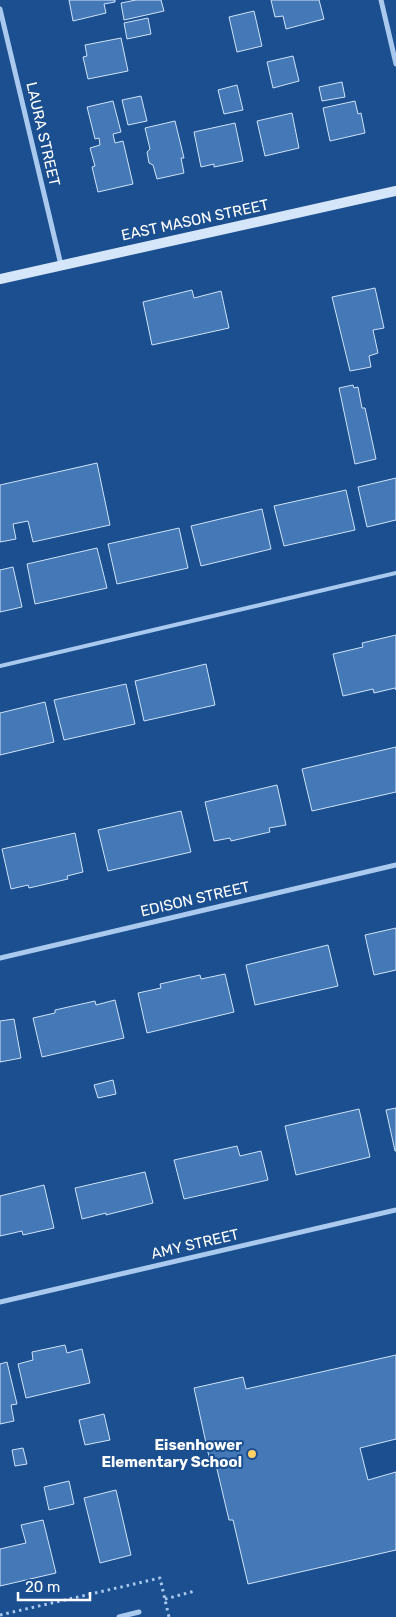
<svg xmlns="http://www.w3.org/2000/svg" width="396" height="1617" viewBox="0 0 396 1617" font-family="Rubik,sans-serif">
  <style>
    .building { fill: #4478b7; stroke: #cfe3fa }
    .lines { fill: none; stroke-linecap: round; stroke-linejoin: round }
    .path { stroke: #a9c9ee; stroke-width: 3; stroke-dasharray: 2.5 4; stroke-linecap: butt }
    .service { stroke: #a9c9ee; stroke-width: 4 }
    .minor { stroke: #a9c9ee; stroke-width: 5 }
    .secondary { stroke: #d6e6fa; stroke-width: 10 }
    .poi-dot { fill: #ffd166; stroke: #1b4f8f; stroke-width: 2 }
    .labels { text-anchor: middle; stroke-width: 4; stroke-linejoin: round; paint-order: stroke }
    .street-label { font-size: 15px; fill: #fff; stroke: #1b4f8f }
    .poi-label { font-size: 15px; font-weight: bold; fill: #fff; stroke: #1b4f8f; text-anchor: end }
  </style>
  <rect width="100%" height="100%" fill="#1b4f8f"/>
  <g class="building">
    <path d="M69,0H115V2L104,4L106,13L73,21Z"/>
    <path d="M136,0H161L164,11L124,20L121,3Z"/>
    <path d="M271,0H319L324,19L286,29L283,16L275,17Z"/>
    <path d="M254,11L262,46L237,52L229,17Z"/>
    <path d="M148,18L151,34L127,39L124,23Z"/>
    <path d="M121,38L128,71L88,79L83,57L87,56L85,45Z"/>
    <path d="M293,56L299,81L273,88L267,62Z"/>
    <path d="M342,82L345,97L322,101L319,87Z"/>
    <path d="M237,85L243,110L224,114L218,90Z"/>
    <path d="M141,96L147,121L128,125L122,100Z"/>
    <path d="M113,101L121,132L113,134L115,143L123,141L133,184L98,192L92,167L95,166L90,148L100,145L99,138L95,139L87,107Z"/>
    <path d="M355,101L358,114L361,113L365,133L330,141L323,108Z"/>
    <path d="M292,113L299,148L265,156L257,121Z"/>
    <path d="M175,121L184,158H181L184,173L157,179L153,165L149,163L147,152L150,149L145,128Z"/>
    <path d="M235,123L243,161L214,167V164L201,167L194,132Z"/>
    <path d="M375,288L384,328L373,330L378,353L369,356L371,367L350,371L332,297Z"/>
    <path d="M192,290L194,298L221,291L229,328L152,345L143,302Z"/>
    <path d="M353,385L354,388L358,387L362,408H365L376,459L355,464L339,388Z"/>
    <path d="M97,463L110,525L33,542L28,521L13,524L16,539L0,542V485Z"/>
    <path d="M396,478V520L367,527L358,487Z"/>
    <path d="M346,490L355,530L284,546L274,506Z"/>
    <path d="M262,509L271,549L201,566L191,526Z"/>
    <path d="M179,528L188,568L117,584L108,544Z"/>
    <path d="M97,548L107,588L35,604L27,564Z"/>
    <path d="M13,567L22,607L0,612V570Z"/>
    <path d="M396,635V690L395,688L374,693L373,689L343,696L333,654L363,647L362,643Z"/>
    <path d="M206,664L215,705L144,721L135,681Z"/>
    <path d="M126,684L135,724L64,740L54,700Z"/>
    <path d="M45,702L54,742L0,755V713Z"/>
    <path d="M396,747V792L312,811L302,769Z"/>
    <path d="M277,785L286,825L269,828L270,832L231,841L230,838L214,841L205,802Z"/>
    <path d="M181,811L191,852L108,871L98,830Z"/>
    <path d="M75,833L83,872L67,876L68,879L29,888L28,885L11,889L2,849Z"/>
    <path d="M396,928V970L374,975L365,935Z"/>
    <path d="M328,945L338,986L255,1005L246,965Z"/>
    <path d="M225,974L234,1012L147,1033L138,993L161,988L160,984L200,975L201,979Z"/>
    <path d="M115,1000L124,1038L42,1057L33,1018L55,1013V1010L95,1001L96,1005Z"/>
    <path d="M14,1019L21,1058L0,1062V1021Z"/>
    <path d="M113,1080L116,1094L98,1098L94,1085Z"/>
    <path d="M396,1108V1151H395L386,1110Z"/>
    <path d="M359,1109L370,1157L296,1175L285,1126Z"/>
    <path d="M237,1146L240,1156L261,1151L268,1180L184,1199L174,1160Z"/>
    <path d="M145,1172L153,1203L106,1215V1213L82,1219L75,1188Z"/>
    <path d="M44,1185L54,1228L23,1235L22,1231L0,1236V1196Z"/>
    <path d="M65,1345L67,1353L82,1349L90,1383L26,1398L18,1364L33,1360L32,1352Z"/>
    <path d="M396,1355V1439L360,1448L368,1480L396,1472V1550L248,1584L233,1520H229L216,1465L211,1466L194,1388L243,1377L246,1389Z"/>
    <path d="M7,1362L17,1404L11,1405L14,1421L0,1424V1364Z"/>
    <path d="M104,1414L110,1440L85,1445L79,1420Z"/>
    <path d="M23,1448L27,1464L15,1466L12,1450Z"/>
    <path d="M69,1481L74,1504L49,1510L44,1487Z"/>
    <path d="M116,1490L131,1555L100,1563L84,1498Z"/>
    <path d="M43,1520L56,1573L0,1586V1549L26,1543L21,1525Z"/>
  </g>
  <g class="lines">
    <g class="path">
      <path d="M165,1599L195,1591"/>
      <path d="M0,1615L160,1578L169,1617"/>
    </g>
    <path class="service" d="M0,666L396,573"/>
    <g class="minor">
      <path d="M381,0L396,64"/>
      <path d="M0,9L61,265"/>
      <path d="M0,958L396,865"/>
      <path d="M0,1302L396,1210"/>
      <path d="M119,1617L139,1612"/>
    </g>
    <path class="secondary" d="M0,279L396,191"/>
  </g>
  <circle class="poi-dot" cx="252" cy="1454" r="5"/>
  <g class="labels">
    <g class="street-label">
      <text transform="translate(43 134) rotate(77)" y="5">LAURA STREET</text>
      <text transform="translate(195 220) rotate(-12)" y="5">EAST MASON STREET</text>
      <text transform="translate(195 899) rotate(-13)" y="5">EDISON STREET</text>
      <text transform="translate(195 1244) rotate(-13)" y="5">AMY STREET</text>
    </g>
    <g class="poi-label">
      <text x="242" y="1450">Eisenhower<tspan x="242" dy="17">Elementary School</tspan></text>
    </g>
  </g>
  <path d="M18 1592v8h72v-8" fill="none" stroke="#ffffff" stroke-width="2.5"/>
  <text x="25" y="1592" font-size="15" fill="#ffffff" stroke="#1b4f8f" stroke-width="4" paint-order="stroke">20 m</text>
</svg>
